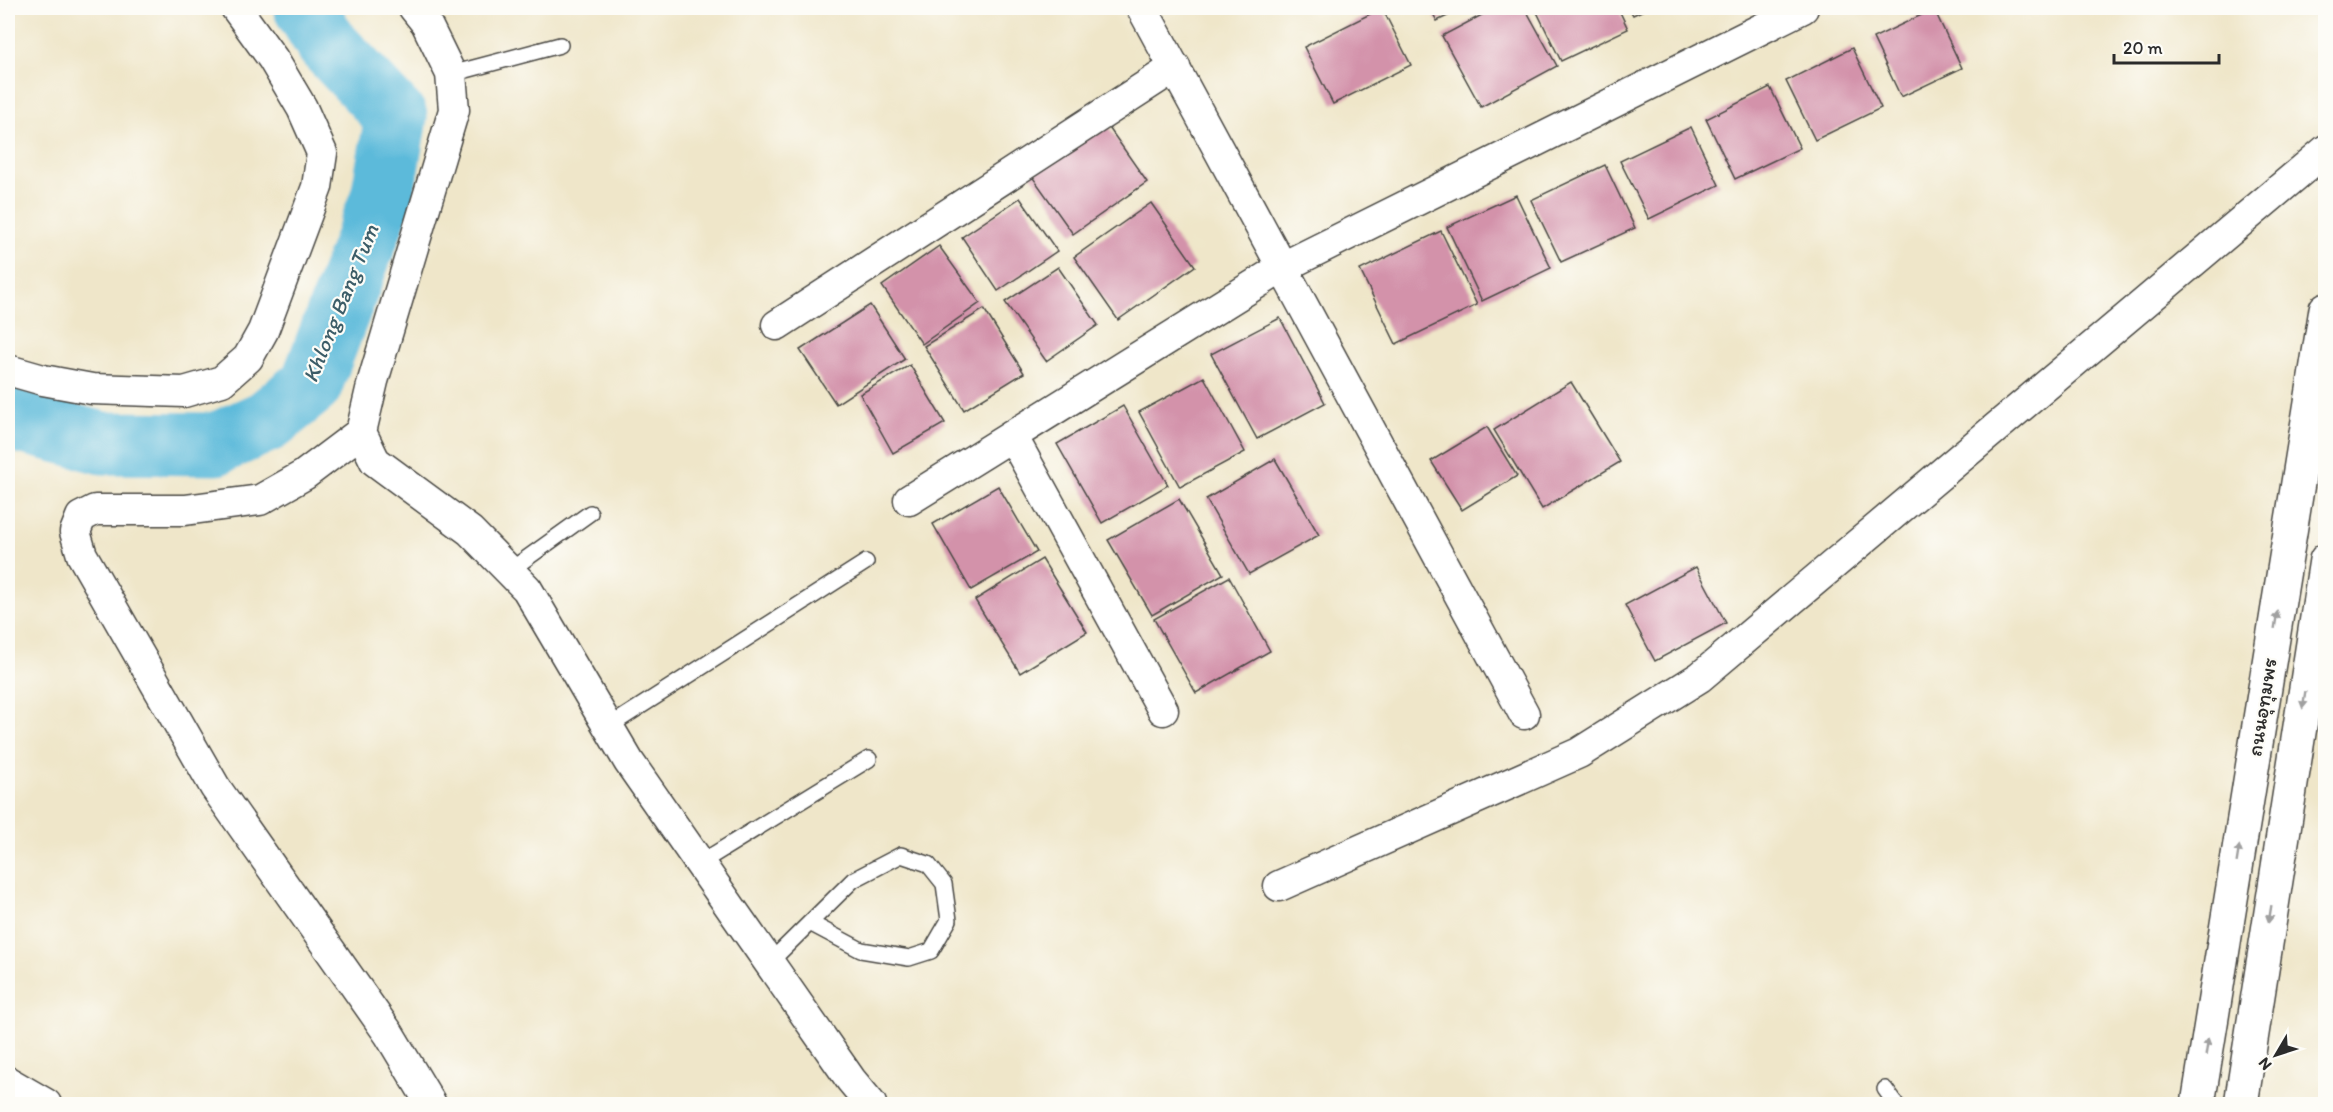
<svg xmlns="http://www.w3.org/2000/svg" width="2333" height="1112" viewBox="0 0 2333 1112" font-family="Itim,'Playpen Sans Thai',sans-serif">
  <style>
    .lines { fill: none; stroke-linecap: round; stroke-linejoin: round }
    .river { stroke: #5cbada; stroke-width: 63 }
    .building { fill: #d392aa }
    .lane-casing { stroke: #484743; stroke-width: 18 }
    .street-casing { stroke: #484743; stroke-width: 33 }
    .secondary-casing { stroke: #484743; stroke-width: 36 }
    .lane { stroke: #fff; stroke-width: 15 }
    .street { stroke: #fff; stroke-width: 30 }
    .secondary { stroke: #fff; stroke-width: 33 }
    .oneway { fill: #a0a0a0 }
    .labels { text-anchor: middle; stroke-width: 4.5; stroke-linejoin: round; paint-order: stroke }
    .street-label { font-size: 21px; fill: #2b2b2b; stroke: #fdfcf7 }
    .water-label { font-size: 22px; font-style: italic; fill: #3c5d68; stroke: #fdfcf7 }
  </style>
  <rect width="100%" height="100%" fill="#fdfcf7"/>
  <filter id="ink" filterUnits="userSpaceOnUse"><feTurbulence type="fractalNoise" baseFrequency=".0167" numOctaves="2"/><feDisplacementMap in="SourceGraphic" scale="12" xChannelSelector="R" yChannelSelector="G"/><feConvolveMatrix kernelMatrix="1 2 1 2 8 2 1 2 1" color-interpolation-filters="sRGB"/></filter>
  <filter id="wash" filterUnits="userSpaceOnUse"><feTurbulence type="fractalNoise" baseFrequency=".008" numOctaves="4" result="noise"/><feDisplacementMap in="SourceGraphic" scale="24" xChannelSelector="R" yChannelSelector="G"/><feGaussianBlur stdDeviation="1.35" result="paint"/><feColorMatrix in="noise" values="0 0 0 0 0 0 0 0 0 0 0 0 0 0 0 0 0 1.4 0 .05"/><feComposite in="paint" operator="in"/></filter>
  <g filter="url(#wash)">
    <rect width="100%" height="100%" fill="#efe6c9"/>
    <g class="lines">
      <path class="river" d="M8,419L103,443L216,444L267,421L311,385L382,197L396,117L327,44L305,8"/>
    </g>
    <g id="blocks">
      <g class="building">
        <path d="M1382,8L1411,65L1333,104L1304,47Z"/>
        <path d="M1430,8H1464L1437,21Z"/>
        <path d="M1495,8H1525L1557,66L1481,107L1442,36Z"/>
        <path d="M1535,8H1618L1628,29L1561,61Z"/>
        <path d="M1629,8H1648L1633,15Z"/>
        <path d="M1934,9L1962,68L1901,97L1873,38Z"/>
        <path d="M1852,48L1881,108L1815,140L1786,81Z"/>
        <path d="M1770,87L1800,148L1735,179L1706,119Z"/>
        <path d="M1105,122L1147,182L1073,234L1031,175Z"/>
        <path d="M1691,127L1719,185L1649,219L1620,161Z"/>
        <path d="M1605,165L1635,228L1561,262L1531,200Z"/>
        <path d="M1516,195L1551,268L1482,301L1447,227Z"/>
        <path d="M1020,198L1057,251L998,291L962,237Z"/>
        <path d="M1151,203L1195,266L1118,320L1074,257Z"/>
        <path d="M1441,231L1477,305L1396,344L1360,270Z"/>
        <path d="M939,246L980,303L922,344L882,286Z"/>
        <path d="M1058,267L1098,325L1046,361L1005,302Z"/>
        <path d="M870,305L905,359L836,404L800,350Z"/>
        <path d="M984,309L1024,373L964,410L924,346Z"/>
        <path d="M1280,318L1325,403L1257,439L1211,354Z"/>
        <path d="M910,365L945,423L893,453L860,394Z"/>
        <path d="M1204,377L1245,452L1180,487L1139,412Z"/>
        <path d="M1571,382L1620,462L1542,509L1494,430Z"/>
        <path d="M1123,406L1168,485L1102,523L1057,444Z"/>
        <path d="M1487,427L1517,476L1462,510L1431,461Z"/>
        <path d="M1275,459L1319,535L1249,574L1206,499Z"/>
        <path d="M998,486L1037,552L971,590L933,524Z"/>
        <path d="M1179,499L1223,574L1152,615L1108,540Z"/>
        <path d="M1042,559L1087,632L1020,673L975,600Z"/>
        <path d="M1696,567L1726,623L1655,661L1625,605Z"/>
        <path d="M1229,577L1270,651L1196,693L1154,619Z"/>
        <path d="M2324,854H2326V877L2321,876Z"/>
      </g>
    </g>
  </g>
  <g filter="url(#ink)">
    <use href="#blocks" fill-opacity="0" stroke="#484743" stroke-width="1.5"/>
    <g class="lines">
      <defs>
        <g id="lane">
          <path d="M451,74L560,45"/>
          <path d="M509,571L590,513"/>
          <path d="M608,727L866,562"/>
          <path d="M700,863L869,759"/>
          <path d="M769,963L853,880L901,855L928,864L944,884L949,920L931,951L909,958L861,950L810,923"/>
          <path d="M1885,1089L1896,1104"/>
        </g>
        <g id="street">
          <path d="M414,8L426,23L451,74L454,110L373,381L361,432L375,461L470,531L527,589L629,762L851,1080L871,1104"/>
          <path d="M1142,8L1524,714"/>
          <path d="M777,325L1175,67"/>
          <path d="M8,370L43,380L92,389L184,392L222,381L248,358L263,331L317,187L322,153L302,108L273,59L236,8"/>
          <path d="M361,432L304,475L260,500L185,510H95L81,517L75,532L82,555L215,787L389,1034L431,1104"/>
          <path d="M1012,436L1163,710"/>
          <path d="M909,500L1283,267L1803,8"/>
          <path d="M1279,886L1579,753L1700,677L2326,150"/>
          <path d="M8,1082L46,1104"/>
        </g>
        <g id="secondary">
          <path d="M2198,1104L2326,309"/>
          <path d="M2241,1104L2326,560"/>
        </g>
      </defs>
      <use href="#lane" class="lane-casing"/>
      <use href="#street" class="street-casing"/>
      <use href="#secondary" class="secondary-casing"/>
      <use href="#lane" class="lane"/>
      <use href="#street" class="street"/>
      <use href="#secondary" class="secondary"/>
    </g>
    <defs><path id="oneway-solid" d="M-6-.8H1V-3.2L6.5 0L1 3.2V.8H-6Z" transform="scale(1.5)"/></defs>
    <g class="oneway">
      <use href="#oneway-solid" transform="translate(2276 620) rotate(-81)"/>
      <use href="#oneway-solid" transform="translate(2304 700) rotate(99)"/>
      <use href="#oneway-solid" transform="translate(2238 854) rotate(-81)"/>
      <use href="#oneway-solid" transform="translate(2270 914) rotate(99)"/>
      <use href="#oneway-solid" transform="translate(2207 1047) rotate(-81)"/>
    </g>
  </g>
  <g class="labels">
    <g class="street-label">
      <text transform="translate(2262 707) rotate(-81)" y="7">ถนนอุทุมพร</text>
    </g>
    <g class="water-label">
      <text transform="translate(340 303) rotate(-68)" y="8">Khlong Bang Tum</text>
    </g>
  </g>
  <rect width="2333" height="1112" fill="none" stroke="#fdfcf7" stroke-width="30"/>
  <g transform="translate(2276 1055) rotate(231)" stroke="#fdfcf7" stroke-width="4.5" paint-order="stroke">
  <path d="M0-4.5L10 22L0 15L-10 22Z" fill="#2b2b2b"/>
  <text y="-9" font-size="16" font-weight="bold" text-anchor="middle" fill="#2b2b2b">N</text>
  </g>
  <path d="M2114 54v9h105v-9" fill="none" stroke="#2b2b2b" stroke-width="3"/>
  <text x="2123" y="54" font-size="18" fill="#2b2b2b" stroke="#fdfcf7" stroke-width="4.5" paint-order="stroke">20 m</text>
</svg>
